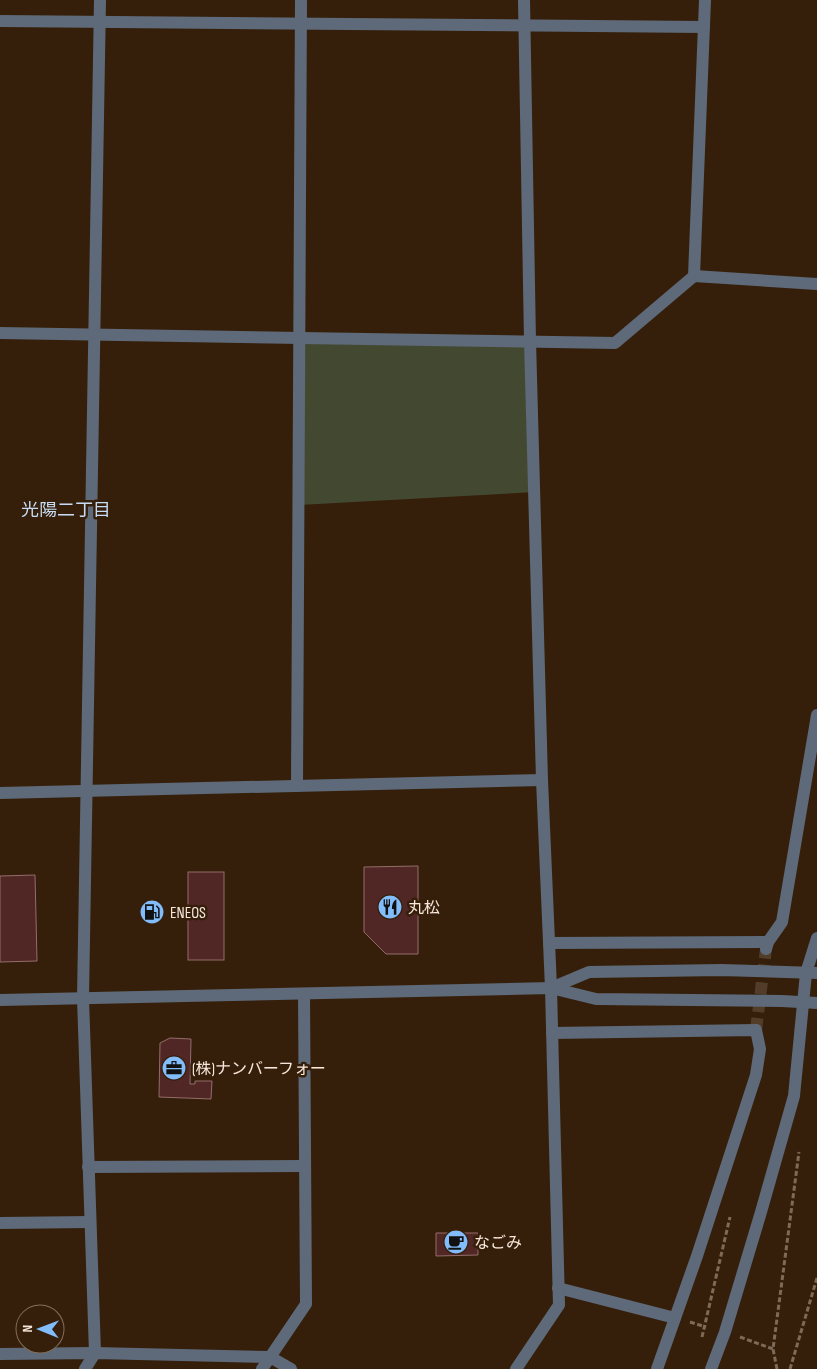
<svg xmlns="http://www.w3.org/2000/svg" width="817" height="1369" viewBox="0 0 817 1369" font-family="'Sofia Sans Condensed','Noto Sans JP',sans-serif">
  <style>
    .green { fill: #434931 }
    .building { fill: #512725; stroke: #936d6a }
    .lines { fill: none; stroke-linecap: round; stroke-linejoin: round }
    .minor-tunnel { stroke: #523d2a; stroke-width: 12; stroke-dasharray: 12 6; stroke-linecap: butt }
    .path { stroke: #7e6a59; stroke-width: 3; stroke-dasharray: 5 2.5; stroke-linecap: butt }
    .minor { stroke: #5e6a79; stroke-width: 12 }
    .tertiary { stroke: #5e6a79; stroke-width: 12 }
    .labels { text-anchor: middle; stroke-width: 5; stroke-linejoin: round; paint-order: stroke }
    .poi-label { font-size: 16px; fill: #f8e8dc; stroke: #351f0a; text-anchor: start }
    .neighbourhood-label { font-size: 18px; fill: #c7dcf4; stroke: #351f0a }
  </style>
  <rect width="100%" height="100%" fill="#351f0a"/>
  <path class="green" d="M300,338L530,341L535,492L299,505Z"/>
  <g class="building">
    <path d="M418,866V954H386L364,932V867Z"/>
    <rect x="188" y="872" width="36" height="88"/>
    <path d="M35,875L37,961L0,962V876Z"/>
    <path d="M170,1038L191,1039L190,1084H195V1081H212L211,1099L159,1097L160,1043Z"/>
    <path d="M436,1233H478V1255L436,1256Z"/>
  </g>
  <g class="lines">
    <path class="minor-tunnel" d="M756,1030L766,949"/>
    <g class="path">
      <path d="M690,1322L706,1327"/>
      <path d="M702,1337L730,1217"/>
      <path d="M740,1337L773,1349"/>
      <path d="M777,1369L773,1349L799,1152"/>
      <path d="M790,1369L817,1278"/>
    </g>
    <g class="minor">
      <path d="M0,21L704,27"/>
      <path d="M694,276L817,284"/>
      <path d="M0,333L615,343L694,276L705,0"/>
      <path d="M297,786L301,0"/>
      <path d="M0,793L542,780"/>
      <path d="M549,943L768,942"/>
      <path d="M766,949L768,942L782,922L817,715"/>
      <path d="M552,1033L756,1030L760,1049L756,1075L697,1256L657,1369"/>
      <path d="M88,1167L305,1166"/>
      <path d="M0,1223L90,1222"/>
      <path d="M558,1288L675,1318"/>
      <path d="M0,1354L95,1353L270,1357L291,1369"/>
      <path d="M85,1369L95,1353L83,998L100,0"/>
      <path d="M262,1369L306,1304L304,994"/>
      <path d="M516,1369L559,1305L551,988L542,780L530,341L524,0"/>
      <path d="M711,1369L725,1332L761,1212L794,1096L806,973L817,938"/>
    </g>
    <g class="tertiary">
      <path d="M551,988L589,972L721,970L817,973"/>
      <path d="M0,1000L551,988L596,999L782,1001L817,1003"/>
    </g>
  </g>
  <defs>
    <symbol id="restaurant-disc" viewBox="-11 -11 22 22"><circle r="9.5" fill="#82bcfa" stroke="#351f0a"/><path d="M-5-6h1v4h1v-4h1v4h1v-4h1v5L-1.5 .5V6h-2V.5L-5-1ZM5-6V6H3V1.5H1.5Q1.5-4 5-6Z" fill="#111"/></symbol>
    <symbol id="fuel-disc" viewBox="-11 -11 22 22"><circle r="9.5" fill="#82bcfa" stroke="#351f0a"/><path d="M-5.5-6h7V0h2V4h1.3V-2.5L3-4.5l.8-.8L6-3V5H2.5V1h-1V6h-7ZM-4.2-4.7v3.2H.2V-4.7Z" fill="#111"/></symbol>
    <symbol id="office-disc" viewBox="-11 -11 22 22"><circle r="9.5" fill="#82bcfa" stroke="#351f0a"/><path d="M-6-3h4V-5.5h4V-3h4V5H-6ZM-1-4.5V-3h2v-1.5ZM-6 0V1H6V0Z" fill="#111"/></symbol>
    <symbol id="cafe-disc" viewBox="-11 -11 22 22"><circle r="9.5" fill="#82bcfa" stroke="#351f0a"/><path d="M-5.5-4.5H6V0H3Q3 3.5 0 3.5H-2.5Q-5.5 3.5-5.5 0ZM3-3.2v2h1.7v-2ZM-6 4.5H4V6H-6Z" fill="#111"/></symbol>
  </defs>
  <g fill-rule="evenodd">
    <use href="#restaurant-disc" x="376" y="893" width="28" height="28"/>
    <use href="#fuel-disc" x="138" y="898" width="28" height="28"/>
    <use href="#office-disc" x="160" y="1054" width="28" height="28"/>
    <use href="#cafe-disc" x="442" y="1228" width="28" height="28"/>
  </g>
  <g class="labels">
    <g class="poi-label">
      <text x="408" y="913">丸松</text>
      <text x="170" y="918">ENEOS</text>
      <text x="192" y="1074">(株)ナンバーフォー</text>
      <text x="474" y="1248">なごみ</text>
    </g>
    <g class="neighbourhood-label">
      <text x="66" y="516">光陽二丁目</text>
    </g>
  </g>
  <g transform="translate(40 1329) rotate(271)"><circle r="24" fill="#351f0a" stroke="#836f5e"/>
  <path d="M0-4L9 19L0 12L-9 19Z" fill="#82bcfa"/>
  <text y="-8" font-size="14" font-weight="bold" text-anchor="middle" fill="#f8e8dc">N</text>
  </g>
</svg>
